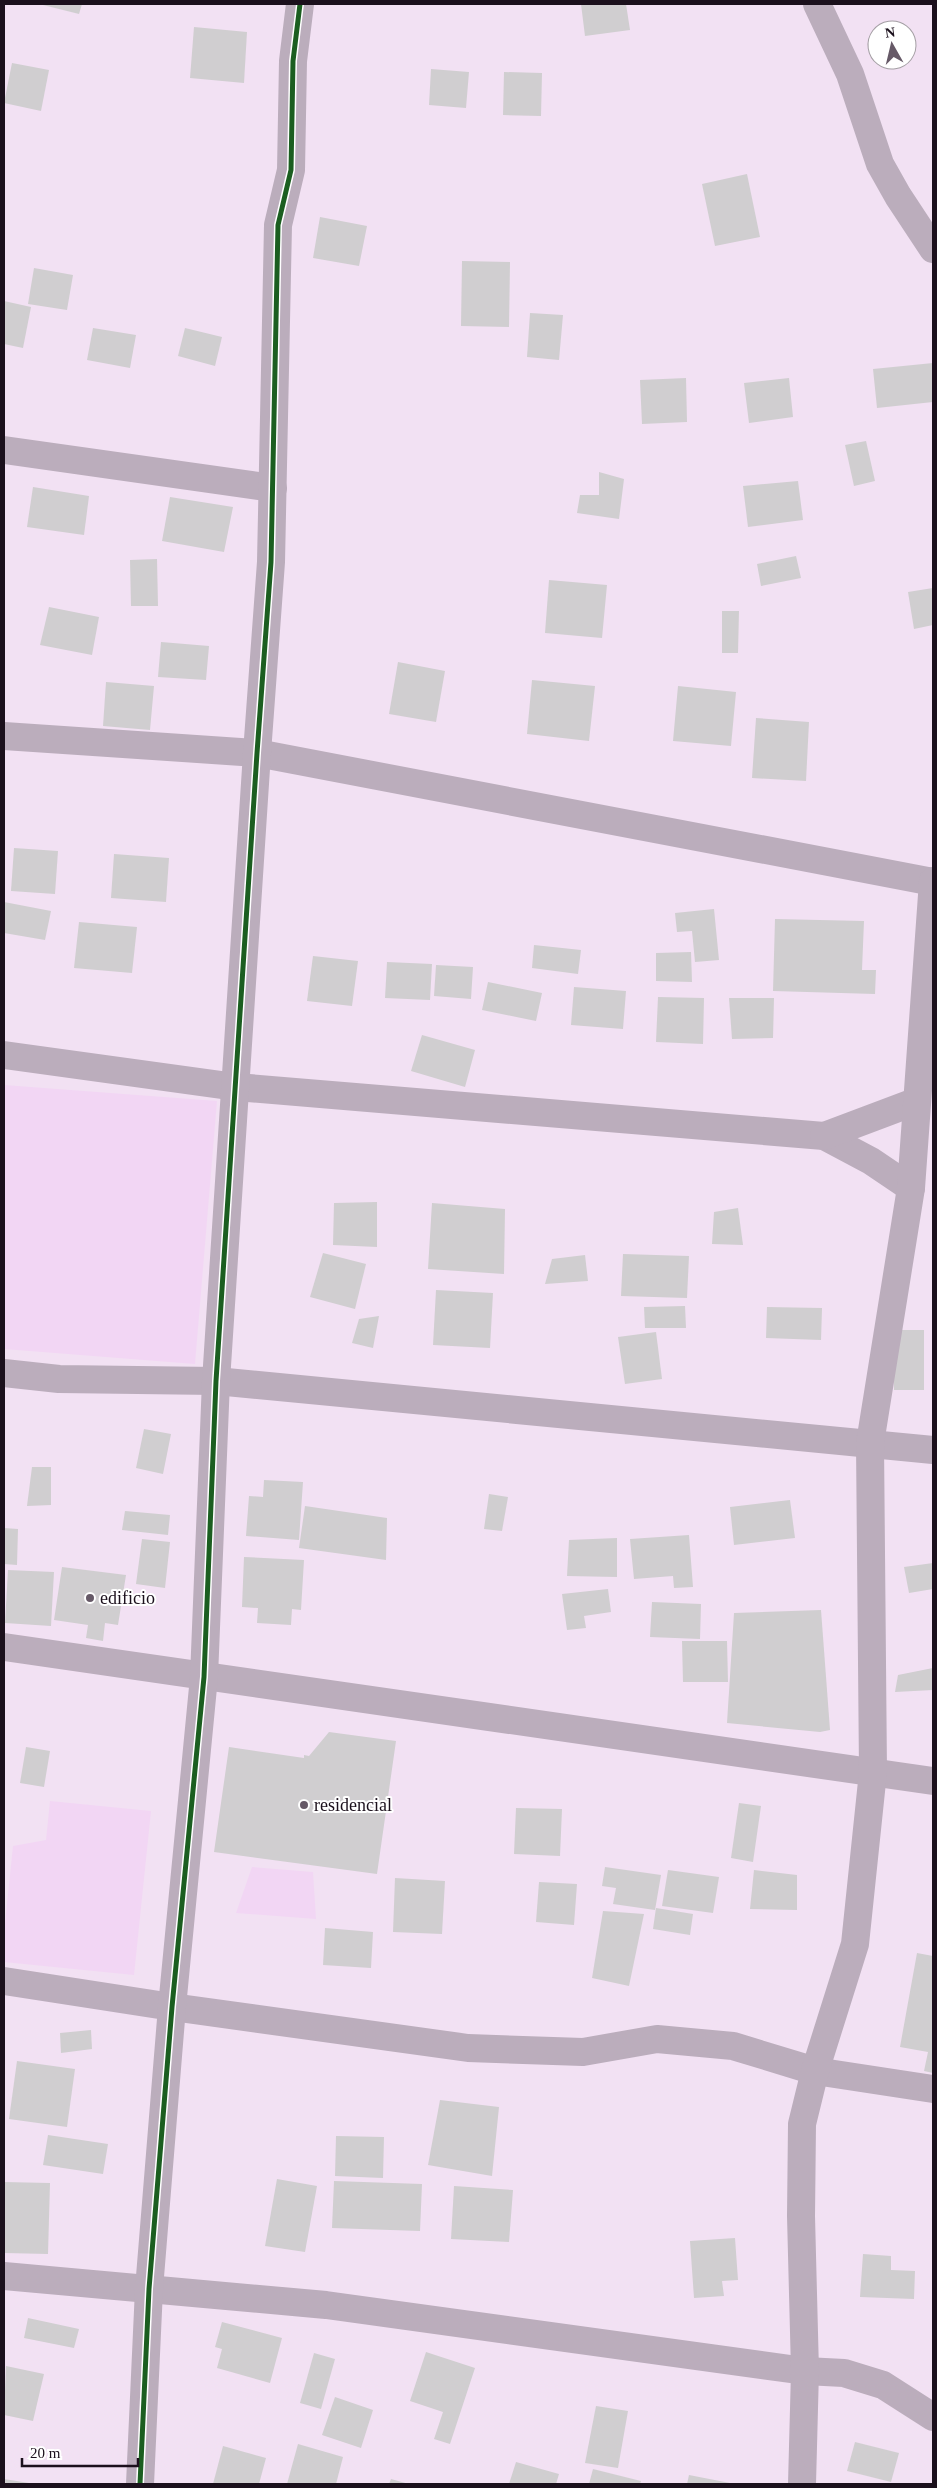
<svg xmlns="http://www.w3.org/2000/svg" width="937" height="2488" viewBox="0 0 937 2488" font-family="'Times New Roman',serif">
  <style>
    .built { fill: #f2d6f4 }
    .building { fill: #d0ced0 }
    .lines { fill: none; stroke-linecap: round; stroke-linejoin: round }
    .minor { stroke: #bbadbc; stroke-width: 28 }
    .cycleway-casing { stroke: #fff; stroke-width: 8 }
    .cycleway { stroke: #1b5e20; stroke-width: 5 }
    .poi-dot { fill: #665967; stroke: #fff; stroke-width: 2 }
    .labels { text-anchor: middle; stroke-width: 4; stroke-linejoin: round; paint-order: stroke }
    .poi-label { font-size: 18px; fill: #1b101c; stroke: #fff; text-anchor: start }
  </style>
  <rect width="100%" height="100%" fill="#f2e1f3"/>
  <g class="built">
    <path d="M4,1085L217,1101L195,1364L4,1349Z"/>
    <path d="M50,1801L151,1811L134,1975L4,1962V1933L13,1846L46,1840Z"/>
    <path d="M252,1867L313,1872L316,1919L236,1913Z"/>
  </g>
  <g class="building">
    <path d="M39,4H82L79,14Z"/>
    <path d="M581,4H626L630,30L585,36Z"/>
    <path d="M194,27L247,32L244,83L190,78Z"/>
    <path d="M12,63L49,70L41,111L4,103Z"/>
    <path d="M431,69L469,72L466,108L429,105Z"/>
    <path d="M504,72L542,73L541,116L503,115Z"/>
    <path d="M747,174L760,237L715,246L702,184Z"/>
    <path d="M320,217L367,226L359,266L313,258Z"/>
    <path d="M462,261L510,262L509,327L461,326Z"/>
    <path d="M34,268L73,275L67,310L28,304Z"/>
    <path d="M4,301L31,307L23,348L4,344Z"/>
    <path d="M530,313L563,315L559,360L527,357Z"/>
    <path d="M93,328L136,335L130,368L87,360Z"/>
    <path d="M185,328L222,337L215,366L178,356Z"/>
    <path d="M933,363V402L877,408L873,369Z"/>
    <path d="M686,378L687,422L642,424L640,380Z"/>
    <path d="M789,378L793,417L749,423L744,383Z"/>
    <path d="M866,441L875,481L854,486L845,445Z"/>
    <path d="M599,472L624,479L619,519L577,513L580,495H599Z"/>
    <path d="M798,481L803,520L748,527L743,486Z"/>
    <path d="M33,487L89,496L84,535L27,527Z"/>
    <path d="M170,497L233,507L224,552L162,541Z"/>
    <path d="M796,556L801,578L761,586L757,564Z"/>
    <path d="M157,559L158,606H131L130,560Z"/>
    <path d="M549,580L607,585L602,638L545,633Z"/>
    <path d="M933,588V625L914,629L908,592Z"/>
    <path d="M49,607L99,617L92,655L40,645Z"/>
    <path d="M722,611H739L738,653H722Z"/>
    <path d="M161,642L209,646L206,680L158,677Z"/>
    <path d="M398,662L445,671L436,722L389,714Z"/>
    <path d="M532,680L595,686L589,741L527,734Z"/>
    <path d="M106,682L154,686L150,730L103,726Z"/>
    <path d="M678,686L736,692L731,746L673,741Z"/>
    <path d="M756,718L809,722L806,781L752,778Z"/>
    <path d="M14,848L58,851L55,894L11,891Z"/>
    <path d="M114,854L169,858L166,902L111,898Z"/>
    <path d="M4,902L51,911L45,940L4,933Z"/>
    <path d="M714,909L719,960L695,962L692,931L677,932L675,913Z"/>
    <path d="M775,919L864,921L862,970H876L875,994L773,991Z"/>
    <path d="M79,922L137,927L132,973L74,968Z"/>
    <path d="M534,945L581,950L578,974L532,968Z"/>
    <path d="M691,952L692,982L656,981V953Z"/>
    <path d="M313,956L358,961L352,1006L307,1001Z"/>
    <path d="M387,962L432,964L430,1000L385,998Z"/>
    <path d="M436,965L473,967L471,999L434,996Z"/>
    <path d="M488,982L542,993L536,1021L482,1010Z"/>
    <path d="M574,987L626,991L623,1029L571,1025Z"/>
    <path d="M658,997L704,998L703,1044L656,1042Z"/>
    <path d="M729,998H774L773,1038L732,1039Z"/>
    <path d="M422,1035L475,1050L465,1087L411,1071Z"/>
    <path d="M377,1202V1247L333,1245L334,1203Z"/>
    <path d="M432,1203L505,1209L504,1274L428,1269Z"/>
    <path d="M738,1208L743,1245L712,1244L714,1212Z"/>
    <path d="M323,1253L366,1264L355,1309L310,1297Z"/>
    <path d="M623,1254L689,1256L687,1298L621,1296Z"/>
    <path d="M585,1255L588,1281L545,1284L552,1259Z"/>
    <path d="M436,1290L493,1293L490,1348L433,1345Z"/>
    <path d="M685,1306L686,1328H645L644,1307Z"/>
    <path d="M767,1307L822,1308L821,1340L766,1338Z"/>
    <path d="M379,1316L373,1348L352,1343L359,1319Z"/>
    <path d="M893,1330H924V1390H894Z"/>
    <path d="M656,1332L662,1379L625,1384L618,1337Z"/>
    <path d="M144,1429L171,1434L163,1474L136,1468Z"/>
    <path d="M32,1467H51V1505L27,1506Z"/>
    <path d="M264,1480L303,1482L299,1540L246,1536L249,1496L263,1497Z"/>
    <path d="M489,1494L508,1497L502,1531L484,1529Z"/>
    <path d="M790,1500L795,1538L734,1545L730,1507Z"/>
    <path d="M305,1506L387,1518L386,1560L299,1548Z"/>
    <path d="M125,1511L170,1515L168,1535L122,1530Z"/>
    <path d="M4,1528L18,1529L17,1565L4,1564Z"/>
    <path d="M689,1535L693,1587L674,1588L673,1576L634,1579L630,1539Z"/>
    <path d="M617,1538V1577L567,1576L569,1540Z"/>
    <path d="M142,1539L170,1542L165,1588L136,1584Z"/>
    <path d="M244,1557L304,1560L301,1610L292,1609L291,1625L257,1623L258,1608L242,1607Z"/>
    <path d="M933,1563V1589L909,1593L904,1567Z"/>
    <path d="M62,1567L126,1575L118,1625L105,1623L103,1641L86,1638L88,1625L54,1620Z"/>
    <path d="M8,1570L54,1572L51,1626L5,1623Z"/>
    <path d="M608,1589L611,1612L584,1616L586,1628L567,1630L562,1594Z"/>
    <path d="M652,1602L701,1604L700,1639L650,1637Z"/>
    <path d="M821,1610L830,1730L820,1732L727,1723L734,1613Z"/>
    <path d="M682,1641H727L728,1682H683Z"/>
    <path d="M933,1668V1690L895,1692L898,1675Z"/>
    <path d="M329,1732L396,1741L377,1874L214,1852L229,1747L304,1758V1755L309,1756Z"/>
    <path d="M26,1747L50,1751L44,1787L20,1783Z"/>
    <path d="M739,1803L761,1806L753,1862L731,1858Z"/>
    <path d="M516,1808L562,1809L560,1856L514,1854Z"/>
    <path d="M605,1867L661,1875L655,1910L613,1904L616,1888L602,1886Z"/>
    <path d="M668,1870L719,1877L713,1913L662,1906Z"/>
    <path d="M754,1870L797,1875V1910L750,1909Z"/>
    <path d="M395,1878L445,1881L442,1934L393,1932Z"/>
    <path d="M539,1882L577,1884L574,1925L536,1922Z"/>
    <path d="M656,1908L693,1914L690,1935L653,1929Z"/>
    <path d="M603,1911L644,1914L629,1986L592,1978Z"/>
    <path d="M325,1928L373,1932L371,1968L323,1965Z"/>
    <path d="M917,1953L933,1956V2073L924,2071L928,2052L900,2047Z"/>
    <path d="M91,2030L92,2049L61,2053L60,2033Z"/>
    <path d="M17,2061L75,2069L67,2127L9,2119Z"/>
    <path d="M440,2100L499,2107L492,2176L428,2165Z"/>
    <path d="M48,2135L108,2144L103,2174L43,2165Z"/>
    <path d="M336,2136L384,2137L383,2178L335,2176Z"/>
    <path d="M277,2179L317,2186L305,2252L265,2246Z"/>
    <path d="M334,2181L422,2184L420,2231L332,2228Z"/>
    <path d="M4,2182L50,2183L48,2254L4,2253Z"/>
    <path d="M454,2186L513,2190L509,2242L451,2239Z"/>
    <path d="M735,2238L738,2280L722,2281L724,2296L694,2298L690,2241Z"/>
    <path d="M863,2254L891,2256V2270L915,2271L914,2299L860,2297Z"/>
    <path d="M28,2318L79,2329L74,2348L24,2338Z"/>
    <path d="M222,2322L282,2338L270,2383L217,2368L222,2349L215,2347Z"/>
    <path d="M426,2352L475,2368L450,2444L434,2439L443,2412L410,2401Z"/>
    <path d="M314,2353L335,2359L321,2409L300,2403Z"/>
    <path d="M6,2366L44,2374L33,2421L4,2415Z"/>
    <path d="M335,2397L373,2410L361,2448L322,2435Z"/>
    <path d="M596,2406L628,2411L618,2468L585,2463Z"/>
    <path d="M855,2442L899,2453L891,2482L847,2471Z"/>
    <path d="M298,2444L343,2457L336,2484H287Z"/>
    <path d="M223,2446L266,2458L259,2484H213Z"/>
    <path d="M516,2462L559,2474L556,2484H509Z"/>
    <path d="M593,2469L641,2481L640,2484H589Z"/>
    <path d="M689,2475L730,2483V2484H687Z"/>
    <path d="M4,2479L29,2483V2484H4Z"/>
    <path d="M391,2479L409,2484H389Z"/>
  </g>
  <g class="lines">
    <g class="minor">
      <path d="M817,4L850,74L880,164L898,196L933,249"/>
      <path d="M4,450L273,488"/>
      <path d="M4,736L257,753L933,882"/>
      <path d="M4,1055L236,1087L824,1136L871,1161L911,1188"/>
      <path d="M824,1136L917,1101"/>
      <path d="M4,1373L59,1379L216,1381L933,1450"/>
      <path d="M4,1647L933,1781"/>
      <path d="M4,1981L172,2007L468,2048L583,2052L657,2039L733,2046L815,2071L933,2089"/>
      <path d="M4,2276L326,2305L805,2371L844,2373L883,2385L933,2417"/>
      <path d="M140,2484L149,2289L172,2007L204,1677L216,1381L257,753L271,562L278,225L291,170L293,61L300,4"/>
      <path d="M802,2484L805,2371L801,2216L802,2124L815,2071L855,1944L873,1772L870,1443L911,1188L933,881"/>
    </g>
    <defs>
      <path id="cycleway" d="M140,2484L149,2289L172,2007L204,1677L216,1381L257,753L271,562L278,225L291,170L293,61L300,4"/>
    </defs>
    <use href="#cycleway" class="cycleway-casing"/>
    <use href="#cycleway" class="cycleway"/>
  </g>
  <g class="poi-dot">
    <circle cx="90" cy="1598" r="5"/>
    <circle cx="304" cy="1805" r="5"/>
  </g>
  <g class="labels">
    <g class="poi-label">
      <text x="100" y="1604">edificio</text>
      <text x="314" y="1811">residencial</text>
    </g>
  </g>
  <rect width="937" height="2488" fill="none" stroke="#1b101c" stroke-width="10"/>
  <g transform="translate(892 45) rotate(352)"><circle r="24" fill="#ffffff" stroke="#a49fa4"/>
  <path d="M0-4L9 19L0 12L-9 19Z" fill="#665967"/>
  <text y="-8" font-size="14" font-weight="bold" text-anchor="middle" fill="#1b101c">N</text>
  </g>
  <path d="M22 2458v8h116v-8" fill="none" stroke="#1b101c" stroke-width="2.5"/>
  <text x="30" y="2458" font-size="15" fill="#1b101c" stroke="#ffffff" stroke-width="4" paint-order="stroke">20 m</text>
</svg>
